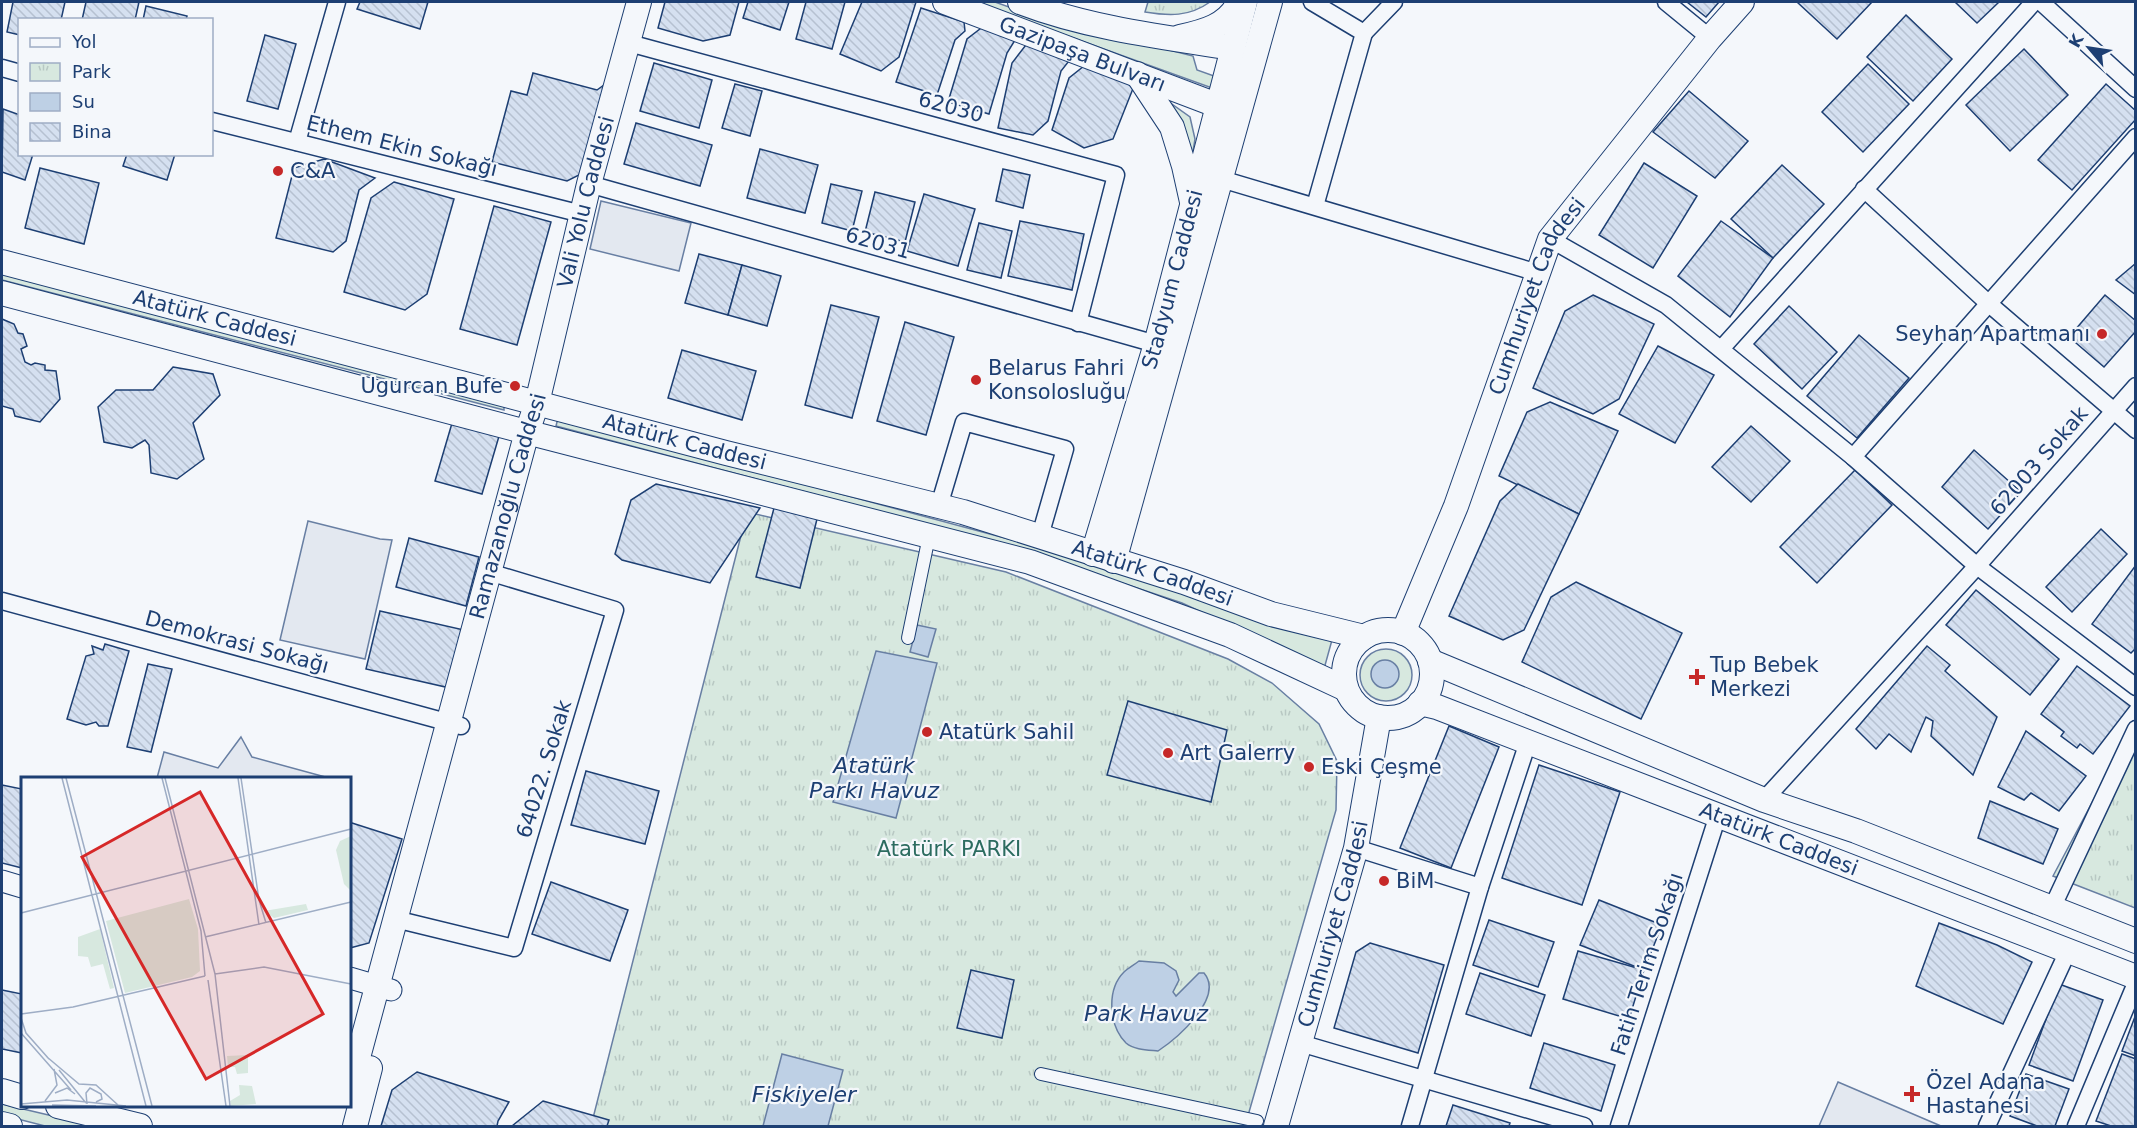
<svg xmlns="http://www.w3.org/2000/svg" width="2137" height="1128" viewBox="0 0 2137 1128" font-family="'DejaVu Sans',sans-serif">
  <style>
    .green { fill: #d7e8df; stroke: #687fa3; stroke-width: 1.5 }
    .park { fill: url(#park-tufts); stroke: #687fa3; stroke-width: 1.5 }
    .parking { fill: #e3e8f0; stroke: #687fa3; stroke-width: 1.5 }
    .water { fill: #bed0e5; stroke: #687fa3; stroke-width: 1.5 }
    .building { fill: url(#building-back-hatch); stroke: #1d3f73; stroke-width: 1.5 }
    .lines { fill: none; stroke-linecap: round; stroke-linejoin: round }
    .pedestrian-casing { stroke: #1d3f73; stroke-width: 14 }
    .minor-casing { stroke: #1d3f73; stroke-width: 19 }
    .tertiary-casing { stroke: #1d3f73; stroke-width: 23 }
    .secondary-casing { stroke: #1d3f73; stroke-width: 26 }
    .pedestrian { stroke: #f4f7fb; stroke-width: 12 }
    .minor { stroke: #f4f7fb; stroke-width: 16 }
    .tertiary { stroke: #f4f7fb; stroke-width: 21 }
    .secondary { stroke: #f4f7fb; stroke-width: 24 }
    .poi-dot { fill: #c62828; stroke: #f4f7fb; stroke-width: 2 }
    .labels { text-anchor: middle; stroke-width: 4.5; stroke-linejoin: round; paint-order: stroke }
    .street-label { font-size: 21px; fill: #1d3f73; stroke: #f4f7fb }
    .poi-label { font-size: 21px; fill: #1d3f73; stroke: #f4f7fb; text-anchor: start }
    .park-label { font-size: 21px; fill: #2c6c60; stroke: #f4f7fb }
    .water-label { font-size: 22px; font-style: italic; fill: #1d3f73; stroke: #f4f7fb }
    .inset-road { fill: none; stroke: #9eadc5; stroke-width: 1.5 }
    .view { fill: #d62828; fill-opacity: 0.15; stroke: #d62828; stroke-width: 3 }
    .inset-edge { fill: none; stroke: #1d3f73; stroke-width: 3 }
  </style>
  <defs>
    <pattern id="park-tufts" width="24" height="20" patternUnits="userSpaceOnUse" patternTransform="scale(1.5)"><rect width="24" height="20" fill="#d7e8df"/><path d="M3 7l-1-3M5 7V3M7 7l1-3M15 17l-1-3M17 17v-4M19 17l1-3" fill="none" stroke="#b8c8c3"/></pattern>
    <pattern id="building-back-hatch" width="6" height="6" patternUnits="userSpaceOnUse" patternTransform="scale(1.5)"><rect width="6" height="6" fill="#d5e0f0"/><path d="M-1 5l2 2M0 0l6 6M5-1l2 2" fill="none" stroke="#b6c1d1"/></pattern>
  </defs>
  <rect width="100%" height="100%" fill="#f4f7fb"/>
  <g class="green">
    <path d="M974,2H995L1034,16L1193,56L1197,70L1214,76L1212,88Z"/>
    <path d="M1155,92L1190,117L1195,139L1191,163Z"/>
    <path d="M2,272L504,403V410L2,280Z"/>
    <path d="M558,418L1016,541L1332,640L1324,669L1182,603L1014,547L556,426Z"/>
    <circle cx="1386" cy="675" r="26"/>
    <path d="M2,1104L95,1126H45L2,1115Z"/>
  </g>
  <g class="park">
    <path d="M1148,2H1210C1189,17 1169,16 1145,12Z"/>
    <path d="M747,512L1006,572L1228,659L1272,683L1319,724L1337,761L1336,810L1245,1126H591Z"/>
    <path d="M2135,722V908L2053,876Z"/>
  </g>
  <g class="parking">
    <path d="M601,201L691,223L679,271L590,249Z"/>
    <path d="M308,521L380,539L392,540L365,659L280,640Z"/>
    <path d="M241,737L252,757L329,778H157L164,752L218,768Z"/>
    <path d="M1838,1082L1941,1126H1819Z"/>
  </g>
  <g class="water">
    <path d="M917,625L936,629L928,657L910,652Z"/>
    <path d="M876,651L937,663L896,818L833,802Z"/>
    <circle cx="1385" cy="674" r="14"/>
    <path d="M1139,961L1164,963L1176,971L1179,980L1173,992L1176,996L1199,973H1204C1225,998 1176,1039 1158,1051C1148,1050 1134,1050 1126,1043C1109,1026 1106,990 1124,972C1128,968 1134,965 1139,961Z"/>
    <path d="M782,1054L843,1070L828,1126H763Z"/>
  </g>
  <g class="building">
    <path d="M13,2H65L61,20H20V35L7,32Z"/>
    <path d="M86,2H139L135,20H82Z"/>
    <path d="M360,2H428L420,29L357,9Z"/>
    <path d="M665,2H739L730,35L703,41L658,28Z"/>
    <path d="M748,2H789L780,30L743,18Z"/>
    <path d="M806,2H845L832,49L796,39Z"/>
    <path d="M862,2H916L899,57L881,71L840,54Z"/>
    <path d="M1687,2H1719L1706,17Z"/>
    <path d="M1797,2H1872L1837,39Z"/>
    <path d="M1955,2H1999L1977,23Z"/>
    <path d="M146,6L187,16L186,20H143Z"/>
    <path d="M921,8L964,22L965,31L955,40L937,95L896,82Z"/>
    <path d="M1906,15L1952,59L1913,101L1867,57Z"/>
    <path d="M989,22L1020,32L1007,53L989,114L948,102L967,39Z"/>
    <path d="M265,35L296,44L278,109L247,101Z"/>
    <path d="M1029,41L1076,52L1061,71L1048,121L1033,135L998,128L1012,63Z"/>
    <path d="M2024,49L2068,95L2010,151L1966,105Z"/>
    <path d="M1089,62L1136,81L1113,139L1084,148L1052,130L1069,78Z"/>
    <path d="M654,63L712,80L699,128L640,111Z"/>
    <path d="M1868,64L1909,104L1863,152L1822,112Z"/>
    <path d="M533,73L597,90L608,82L585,172L567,181L492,162L511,91L527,95Z"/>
    <path d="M735,84L762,91L750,136L722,128Z"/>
    <path d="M2106,84L2136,111V119L2072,190L2038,160Z"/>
    <path d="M1689,91L1748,141L1715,178L1653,132Z"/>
    <path d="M3,109L20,115V154H33L25,180L2,172Z"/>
    <path d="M636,123L712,145L700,186L624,164Z"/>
    <path d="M760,149L818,165L805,213L747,198Z"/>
    <path d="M127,154H175L167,180L123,166Z"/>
    <path d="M324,159L375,178L359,190L346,241L333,252L276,238L294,168Z"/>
    <path d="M1644,163L1697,196L1653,268L1599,235Z"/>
    <path d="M1782,165L1824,204L1773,258L1731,219Z"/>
    <path d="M40,168L99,183L84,244L25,228Z"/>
    <path d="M1003,169L1030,175L1023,208L996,201Z"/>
    <path d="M394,182L454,199L427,294L405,310L344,292L371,198Z"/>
    <path d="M831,184L862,191L852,231L822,223Z"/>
    <path d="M875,192L915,202L905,242L865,232Z"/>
    <path d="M924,194L975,209L958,266L907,251Z"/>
    <path d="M494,206L551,222L517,345L460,329Z"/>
    <path d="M1020,221L1084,234L1072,290L1008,276Z"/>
    <path d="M1721,221L1773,258L1730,317L1678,276Z"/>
    <path d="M979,223L1012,231L1001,278L967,270Z"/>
    <path d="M699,254L742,265L728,315L685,303Z"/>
    <path d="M2136,263V295L2116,280Z"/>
    <path d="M742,265L781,276L767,326L728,315Z"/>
    <path d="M1593,295L1654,324L1619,399L1593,414L1533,388L1565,311Z"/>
    <path d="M2105,295L2136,321V331L2104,367L2069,337Z"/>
    <path d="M831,305L879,317L852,418L805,405Z"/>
    <path d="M1789,306L1837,352L1802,389L1754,344Z"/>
    <path d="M2,319L14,324L18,333L23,334L27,346L21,349L25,362L31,365L35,363L45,365V370L56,371L60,399L40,422L15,416L13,409L2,406Z"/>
    <path d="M905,322L954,337L926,435L877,421Z"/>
    <path d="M1859,335L1909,378L1857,438L1807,396Z"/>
    <path d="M1658,346L1714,375L1675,443L1619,414Z"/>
    <path d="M682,350L756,371L742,420L668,398Z"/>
    <path d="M173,367L213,374L220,395L193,423L204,459L177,479L151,473L149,445L145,440L132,448L104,442L98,407L116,390H153Z"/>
    <path d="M1550,402L1618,431L1579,514L1499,476L1527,412Z"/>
    <path d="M455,413L502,426L482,494L435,481Z"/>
    <path d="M1751,426L1790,461L1751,502L1712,467Z"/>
    <path d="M1974,450L2021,492L1988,529L1942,487Z"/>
    <path d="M1855,470L1892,505L1817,583L1780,547Z"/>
    <path d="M656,484L760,508L710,583L622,560L615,554L631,500Z"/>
    <path d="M1518,484L1579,514L1524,630L1503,640L1449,616L1500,501Z"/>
    <path d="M774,508L817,519L800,588L756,577Z"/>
    <path d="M2101,529L2127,554L2072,612L2046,587Z"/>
    <path d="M409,538L479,557L466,606L396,587Z"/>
    <path d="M2136,565V648L2131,653L2092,624Z"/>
    <path d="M1576,582L1682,633L1641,719L1522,662L1551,597Z"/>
    <path d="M1976,590L2059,659L2030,695L1946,625Z"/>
    <path d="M380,611L464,630L450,688L366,669Z"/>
    <path d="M105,644L129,651L108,726H99L96,722L86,725L67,719L86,656L94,654L92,646L103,650Z"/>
    <path d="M1927,646L1950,665L1945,671L1997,717L1973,775L1931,736L1933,721L1926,717L1911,752L1889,734L1876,749L1856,729Z"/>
    <path d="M148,664L172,669L151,752L127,747Z"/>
    <path d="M2077,666L2130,706L2093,754L2080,744L2077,748L2061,736L2064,732L2041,714Z"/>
    <path d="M1128,701L1227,730L1211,802L1107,775Z"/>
    <path d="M1449,726L1499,747L1451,868L1400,848Z"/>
    <path d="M2026,731L2086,776L2059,811L2031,793L2024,800L1998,787Z"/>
    <path d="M1539,765L1620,792L1582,905L1502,878Z"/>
    <path d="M586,771L659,791L645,844L571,825Z"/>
    <path d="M2,785L22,789V868L2,863Z"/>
    <path d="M1990,801L2058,829L2043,864L1978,838Z"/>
    <path d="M352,823L402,839L369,943L350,948V824Z"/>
    <path d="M551,882L628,910L610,961L532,934Z"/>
    <path d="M1599,900L1662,925L1644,970L1580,945Z"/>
    <path d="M1489,920L1554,942L1538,987L1473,965Z"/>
    <path d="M1939,923L1997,945L2032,962L2003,1024L1916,986Z"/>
    <path d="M1370,943L1444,965L1418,1053L1334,1028L1356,952Z"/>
    <path d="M1578,951L1644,970L1629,1019L1563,999Z"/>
    <path d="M971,970L1014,980L1002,1038L957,1028Z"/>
    <path d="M1480,973L1545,995L1531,1036L1466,1014Z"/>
    <path d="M2059,984L2103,1000L2073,1081L2029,1065Z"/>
    <path d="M2,990L22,994V1053L2,1049Z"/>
    <path d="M2136,1014V1056L2122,1051Z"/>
    <path d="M1544,1043L1615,1065L1601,1111L1530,1088Z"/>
    <path d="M2122,1054L2136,1059L2135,1126H2111L2096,1121Z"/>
    <path d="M417,1072L509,1102L498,1121L497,1126H381L392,1090Z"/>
    <path d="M2026,1074L2069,1089L2055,1126H2037L2010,1116Z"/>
    <path d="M543,1101L609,1120L607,1126H512Z"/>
    <path d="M1453,1105L1510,1123L1509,1126H1446Z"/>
  </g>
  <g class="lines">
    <defs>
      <g id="pedestrian">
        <path d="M908,638L927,546"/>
        <path d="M1041,1074L1257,1121"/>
      </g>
      <g id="minor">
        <path d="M1312,2L1364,33L1315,206"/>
        <path d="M1666,2L1710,38"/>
        <path d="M2041,2L2136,89"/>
        <path d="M1364,33L1394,2"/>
        <path d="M629,43L1116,175L1078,323"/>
        <path d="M2,68L20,73"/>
        <path d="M212,121L582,214"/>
        <path d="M297,142L337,2"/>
        <path d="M1211,176L1538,273"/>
        <path d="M589,184L1156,344"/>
        <path d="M1864,189L1988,303L2136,430"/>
        <path d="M1550,239L1666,305L1853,457L1977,566L2136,687"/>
        <path d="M1721,349L2034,2"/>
        <path d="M1853,457L2136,137"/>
        <path d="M939,506L964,422L1065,449L1040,536"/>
        <path d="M2,601L461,726"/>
        <path d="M1764,800L1977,566L2136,386"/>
        <path d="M1356,848L1480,887"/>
        <path d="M2052,908L2136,729"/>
        <path d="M395,919L514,948L615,610L489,572"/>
        <path d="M1300,1043L1584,1126"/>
        <path d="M1410,1126L1480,887L1528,742"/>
        <path d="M1619,1126L1718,815"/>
        <path d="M1987,1126L2068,951"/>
        <path d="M2076,1126L2136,983"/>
      </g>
      <g id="tertiary">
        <path d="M2,881L22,887"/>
        <path d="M350,978L391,990"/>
      </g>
      <g id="secondary">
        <path id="s1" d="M945,2L1219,106"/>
        <path d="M1020,2C1088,28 1162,37 1233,48"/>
        <path d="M1180,37C1203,32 1228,26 1239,2"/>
        <path d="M1137,74L1172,127L1184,166L1192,202"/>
        <path id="s2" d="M2,262L726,453L963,512L1184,582L1271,614L1364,637"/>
        <path d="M2,293L534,434L1030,562L1230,635L1346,689"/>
        <path id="s3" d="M1093,554L1156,344L1245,2"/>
        <path d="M1114,561L1270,2"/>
        <circle cx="1388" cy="674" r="44"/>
        <path id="s4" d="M1403,633L1456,506L1550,239L1710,38L1742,2"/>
        <path d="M1430,661L1764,800L1856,831L2136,941"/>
        <path id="s5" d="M1420,703L1437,707L2136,977"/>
        <path id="s6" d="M350,1087L527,432L537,403L589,184L639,2"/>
        <path d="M2,1091L22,1097"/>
        <path d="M58,1106L140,1126"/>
        <path d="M2,1124L10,1126"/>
        <path d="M355,1126L370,1068"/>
        <path id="s7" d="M1276,1126L1356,848L1379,717"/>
      </g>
    </defs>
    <use href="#pedestrian" class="pedestrian-casing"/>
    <use href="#minor" class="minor-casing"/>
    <use href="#tertiary" class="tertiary-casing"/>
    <use href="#secondary" class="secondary-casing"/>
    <use href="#pedestrian" class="pedestrian"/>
    <use href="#minor" class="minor"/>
    <use href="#tertiary" class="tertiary"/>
    <use href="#secondary" class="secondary"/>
  </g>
  <g class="poi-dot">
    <circle cx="278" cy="171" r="6"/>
    <circle cx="2102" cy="334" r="6"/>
    <circle cx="976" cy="380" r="6"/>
    <circle cx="515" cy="386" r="6"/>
    <path d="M1694 668h6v6h6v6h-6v6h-6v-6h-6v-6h6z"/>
    <circle cx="927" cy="732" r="6"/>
    <circle cx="1168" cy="753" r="6"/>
    <circle cx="1309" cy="767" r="6"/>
    <circle cx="1384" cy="881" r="6"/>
    <path d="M1909 1085h6v6h6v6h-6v6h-6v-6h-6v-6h6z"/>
  </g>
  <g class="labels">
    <g class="street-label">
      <text dy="7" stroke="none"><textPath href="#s1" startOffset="147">Gazipaşa Bulvarı</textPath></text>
      <text transform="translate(951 107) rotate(15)" y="7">62030</text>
      <text transform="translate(402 146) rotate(14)" y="7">Ethem Ekin Sokağı</text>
      <text dy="7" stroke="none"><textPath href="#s6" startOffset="916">Vali Yolu Caddesi</textPath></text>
      <text transform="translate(878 243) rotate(16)" y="7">62031</text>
      <text dy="7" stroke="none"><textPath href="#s3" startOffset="286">Stadyum Caddesi</textPath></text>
      <text dy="7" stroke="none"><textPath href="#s4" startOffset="363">Cumhuriyet Caddesi</textPath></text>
      <text dy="7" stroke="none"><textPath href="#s2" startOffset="220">Atatürk Caddesi</textPath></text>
      <text dy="7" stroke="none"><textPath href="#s2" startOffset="706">Atatürk Caddesi</textPath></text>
      <text transform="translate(2039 461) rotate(-49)" y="7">62003 Sokak</text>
      <text dy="7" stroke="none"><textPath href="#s6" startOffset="602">Ramazanoğlu Caddesi</textPath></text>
      <text dy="7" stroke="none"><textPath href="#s2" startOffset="1192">Atatürk Caddesi</textPath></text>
      <text transform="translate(237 642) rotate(15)" y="7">Demokrasi Sokağı</text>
      <text transform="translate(544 769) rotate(-73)" y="7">64022. Sokak</text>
      <text dy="7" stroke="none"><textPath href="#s5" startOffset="384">Atatürk Caddesi</textPath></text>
      <text dy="7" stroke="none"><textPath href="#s7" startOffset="210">Cumhuriyet Caddesi</textPath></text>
      <text transform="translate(1647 964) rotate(-72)" y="7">Fatih Terim Sokağı</text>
    </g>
    <g class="poi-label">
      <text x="290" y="178">C&amp;A</text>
      <text x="2090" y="341" text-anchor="end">Seyhan Apartmanı</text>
      <text x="988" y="375">Belarus Fahri<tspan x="988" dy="24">Konsolosluğu</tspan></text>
      <text x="503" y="393" text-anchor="end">Ugurcan Bufe</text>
      <text x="1710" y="672">Tup Bebek<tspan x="1710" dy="24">Merkezi</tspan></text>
      <text x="939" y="739">Atatürk Sahil</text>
      <text x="1180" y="760">Art Galerry</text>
      <text x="1321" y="774">Eski Çeşme</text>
      <text x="1396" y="888">BiM</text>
      <text x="1926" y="1089">Özel Adana<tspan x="1926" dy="24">Hastanesi</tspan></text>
    </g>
    <g class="park-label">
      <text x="949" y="856">Atatürk PARKI</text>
    </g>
    <g class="water-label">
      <text x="874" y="773">Atatürk<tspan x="874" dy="25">Parkı Havuz</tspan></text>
      <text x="1146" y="1021">Park Havuz</text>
      <text x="804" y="1102">Fiskiyeler</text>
    </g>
  </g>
  <g transform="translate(21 777)">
    <rect width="330" height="330" fill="#f4f7fb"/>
    <path d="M330,59V114L323,107L315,73L319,64Z" fill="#d7e8df"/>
    <path d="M168,122L177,152L179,194L171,200L104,216L85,144ZM285,127L287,133L253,141L243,134ZM79,152L93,211L89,212L82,187L70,190L67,180L57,179V160ZM227,278V296L216,297L214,290H207L206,279ZM218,308L231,309L235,327L210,329L209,324L219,318Z" fill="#d7e8df"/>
    <path class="inset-road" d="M41,1L125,329M45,1L131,329M141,1L180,154L184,199M144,1L194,197M217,1L238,148M220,1L238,123L245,146M0,136L330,52M0,149V171M184,160L330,125M194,197L243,190L330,207M194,197L209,329M187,203L205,329M0,237L52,230L184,199M0,241L5,256L28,282M0,256L50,313M26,280L58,307L75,308L97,328M38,293L65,326M34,316L46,311L54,317M24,324L36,308L33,292M0,327L46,323L105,329M66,327L65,316L69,311L80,317L81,322L75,325M31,328L75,329"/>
    <path class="view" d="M179,15L302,237L185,302L61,80Z"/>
    <rect width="330" height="330" class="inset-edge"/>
  </g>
  <rect width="2137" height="1128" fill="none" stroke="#1d3f73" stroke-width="6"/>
  <rect x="18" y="18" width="195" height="138" fill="#f4f7fb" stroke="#9eadc5" stroke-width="1.5"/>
  <rect x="30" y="38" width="30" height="9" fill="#f4f7fb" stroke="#9eadc5" stroke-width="1.5"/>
  <text x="72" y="48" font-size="18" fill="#1d3f73">Yol</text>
  <rect x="30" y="63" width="30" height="18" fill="url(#park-tufts)" stroke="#9eadc5" stroke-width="1.5"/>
  <text x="72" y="78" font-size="18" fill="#1d3f73">Park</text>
  <rect x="30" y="93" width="30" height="18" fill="#bed0e5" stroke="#9eadc5" stroke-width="1.5"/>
  <text x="72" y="108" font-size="18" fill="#1d3f73">Su</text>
  <rect x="30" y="123" width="30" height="18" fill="url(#building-back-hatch)" stroke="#9eadc5" stroke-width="1.5"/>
  <text x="72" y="138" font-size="18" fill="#1d3f73">Bina</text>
  <g transform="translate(2089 48) rotate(299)" stroke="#f4f7fb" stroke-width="4.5" paint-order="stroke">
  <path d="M0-4.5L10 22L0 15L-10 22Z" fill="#1d3f73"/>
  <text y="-9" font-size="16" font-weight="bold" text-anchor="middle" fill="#1d3f73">K</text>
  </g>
</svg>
